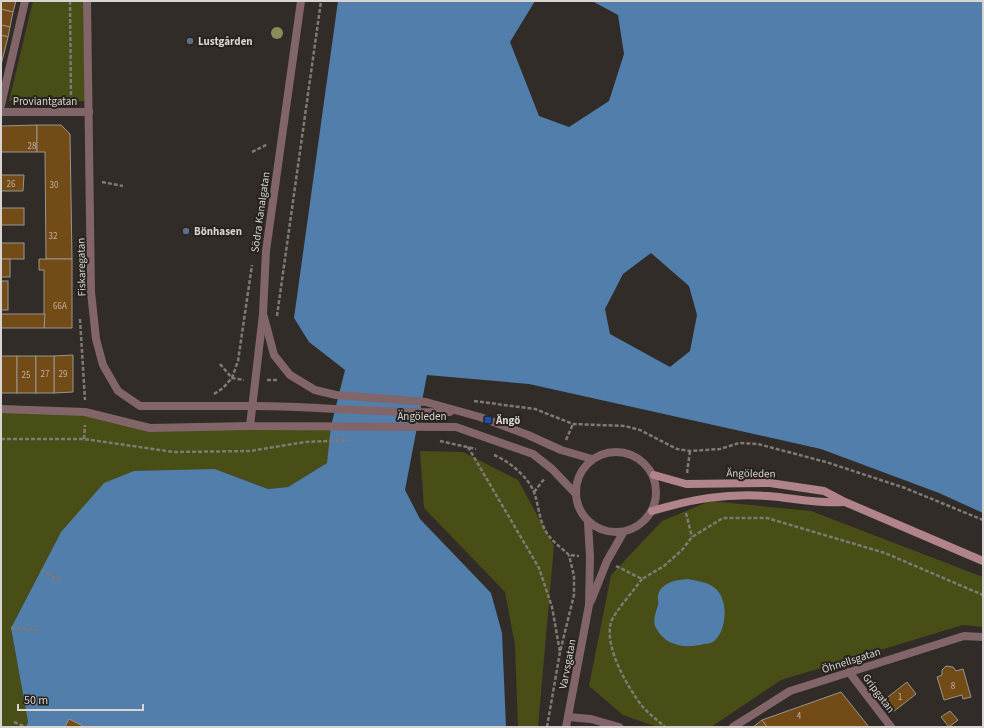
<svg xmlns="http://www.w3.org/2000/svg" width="984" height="728" viewBox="0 0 984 728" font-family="'Source Sans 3',sans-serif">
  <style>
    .green { fill: #484e15 }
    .water { fill: #517eaa; fill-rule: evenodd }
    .building { fill: #734b17; stroke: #9a958f }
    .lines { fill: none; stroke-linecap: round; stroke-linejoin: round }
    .path { stroke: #7e7a76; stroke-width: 2.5; stroke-dasharray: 4 2; stroke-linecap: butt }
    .minor { stroke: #826569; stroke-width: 8 }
    .tertiary { stroke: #826569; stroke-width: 8 }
    .secondary { stroke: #b1838b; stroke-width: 8 }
    .tree { fill: #898d5a }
    .service-dot { fill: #5c6f8a; stroke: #27231e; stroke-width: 1.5 }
    .transit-dot { fill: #1a4fb4; stroke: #27231e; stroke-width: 1.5 }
    .labels { text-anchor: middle; stroke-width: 4; stroke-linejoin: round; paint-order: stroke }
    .number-label { font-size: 9px; fill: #beb2a2 }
    .poi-label { font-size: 11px; font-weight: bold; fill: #d7d4d1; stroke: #27231e; text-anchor: start }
    .street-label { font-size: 11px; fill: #d7d4d1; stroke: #27231e }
  </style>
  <rect width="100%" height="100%" fill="#312c28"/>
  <g class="green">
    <path d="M33,1H83L85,101H9Z"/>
    <path d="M1,409L85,412L150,428L335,426L327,463L288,487L268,489L215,469L61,532L11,628L28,722L26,727H1Z"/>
    <path d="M420,451L463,452L518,480L554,546L538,727H518L515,645L505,592L424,508Z"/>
    <path d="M710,501L811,511L983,577V627L963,625L781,680L711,727H657L623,715L589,686L611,575L662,521Z"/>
  </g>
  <g class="water">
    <path d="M338,1H535L510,42L539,116L569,127L609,101L624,54L618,15L592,1H983V513L939,493L821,449L529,384L427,375L405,490L420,519L491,593L502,633L506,727H26L28,722L11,628L61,532L104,483L134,471L215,469L268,489L288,487L327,463L331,426L345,370L309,342L294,318ZM651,253L689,286L697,315L690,351L670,367L610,334L605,309L623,274Z"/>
    <path d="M688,579C697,581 709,582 716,589C729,601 727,632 713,642C711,643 706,644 704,644C686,649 665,646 656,628C652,621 656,612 658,605C659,602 657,598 658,595C662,582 676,580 688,579Z"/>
  </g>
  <g class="building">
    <path d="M1,1H16L13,12L1,9Z"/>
    <path d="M1,9L13,12L10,27L1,25Z"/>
    <path d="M1,25L10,27L8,37L1,35Z"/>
    <path d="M1,35L8,37L1,65Z"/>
    <path d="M37,125V152H1V126Z"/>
    <path d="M37,125H61L70,134L72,259H46L45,152H37Z"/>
    <path d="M1,175H24L23,191H1Z"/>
    <rect x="1" y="208" width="23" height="17"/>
    <rect x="1" y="243" width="23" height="16"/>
    <rect x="1" y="259" width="9" height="18"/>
    <path d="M39,259H72V328H44V270H39Z"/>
    <rect x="1" y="281" width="7" height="29"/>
    <path d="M1,314H45L44,328H1Z"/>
    <path d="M73,355V392L54,393V356Z"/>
    <rect x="1" y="356" width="16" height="37"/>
    <rect x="17" y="356" width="19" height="37"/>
    <rect x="36" y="356" width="18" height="37"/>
    <path d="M946,666L953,667L956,671L963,669L971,697L963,699L962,695L944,700L937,677L942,675V670Z"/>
    <path d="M907,682L916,694L893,712L884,700Z"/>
    <path d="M841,692L869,727H767L762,720Z"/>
    <path d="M950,711L958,720L949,727L941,717Z"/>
    <path d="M69,719L85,727H65Z"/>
    <path d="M762,720L767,727H753Z"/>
  </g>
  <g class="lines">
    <g class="path">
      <path d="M70,1L71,101"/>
      <path d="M252,152L268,144"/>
      <path d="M102,182L123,186"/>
      <path d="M277,316L321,1"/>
      <path d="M80,319L85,400"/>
      <path d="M220,364L232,378L244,380"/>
      <path d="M267,380H278"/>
      <path d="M214,394L223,388L232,378L238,361L252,265"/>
      <path d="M474,401L535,409L573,424L625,426L640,430L677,449L690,451L720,449L739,443L758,444L826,462L905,488L983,520"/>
      <path d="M1,439H84L174,452L250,451L305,442L349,440"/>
      <path d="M84,439L85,425"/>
      <path d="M566,440L573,424"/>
      <path d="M440,441L476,449"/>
      <path d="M468,447L539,568L552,607L560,652"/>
      <path d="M494,455C509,461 530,478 535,495C539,508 540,525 549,536C554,543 563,549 569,555L579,556"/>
      <path d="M687,473L690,451"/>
      <path d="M534,492L545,478"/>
      <path d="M686,513L692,537"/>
      <path d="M616,566L642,579L664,566L682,550L692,537L723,518H767L885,553L983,595"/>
      <path d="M41,570L61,581"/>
      <path d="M642,579C635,589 614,613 611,622C604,647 627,686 642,706C649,714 657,720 665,727"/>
      <path d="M11,628L40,630"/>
      <path d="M14,722L26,727"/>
      <path d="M547,727L560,652L574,595V576L569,555"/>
    </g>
    <g class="minor">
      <path d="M87,1L91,292L96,339L103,365L118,391L140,406H251"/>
      <path d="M1,105L25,1"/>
      <path d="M1,112H89"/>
      <path d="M1,409L85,412L150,428L250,426"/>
      <path d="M591,601L607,561L623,533"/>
      <path d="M849,672L891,727"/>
      <path d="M568,717L591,719L619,727"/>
      <path d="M566,727L589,605L590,556L588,523"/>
      <path d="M733,727L790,691L964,636L983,637"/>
    </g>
    <g class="tertiary">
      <path d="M301,1L266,251L263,314L250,426L456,427L533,454L552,469L575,493"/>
      <path d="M264,317L274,355L290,375L315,390L336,395L426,402L480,417L528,435L561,450L592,459"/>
      <path d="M251,406C318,406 384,414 450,412"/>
      <circle cx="616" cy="492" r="40"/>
    </g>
    <g class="secondary">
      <path d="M654,475L686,484L770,483L824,491L845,502L983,561"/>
      <path d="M652,511C692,499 726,493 768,496C794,498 818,504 844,502"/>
    </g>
  </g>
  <circle class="tree" cx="277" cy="33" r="6"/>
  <g class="service-dot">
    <circle cx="190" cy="41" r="4"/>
    <circle cx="186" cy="231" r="4"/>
  </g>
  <rect class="transit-dot" x="484" y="416" width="8" height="8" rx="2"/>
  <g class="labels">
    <g class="number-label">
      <text x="32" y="149">28</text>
      <text x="11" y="187">26</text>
      <text x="54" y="188">30</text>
      <text x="53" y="239">32</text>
      <text x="60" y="309">66A</text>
      <text x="45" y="377">27</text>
      <text x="63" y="377">29</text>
      <text x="26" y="378">25</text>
      <text x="953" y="689">8</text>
      <text x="900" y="700">1</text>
      <text x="799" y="719">4</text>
    </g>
    <g class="poi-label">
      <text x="198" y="45">Lustgården</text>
      <text x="194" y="235">Bönhasen</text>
      <text x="496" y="424">Ängö</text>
    </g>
    <g class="street-label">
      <text x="45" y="105">Proviantgatan</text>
      <text transform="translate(260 212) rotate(-82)" y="4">Södra Kanalgatan</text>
      <text transform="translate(81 267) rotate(-91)" y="4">Fiskaregatan</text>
      <text x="422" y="420">Ängöleden</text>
      <text transform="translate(751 473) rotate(1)" y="4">Ängöleden</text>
      <text transform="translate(851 660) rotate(-18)" y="4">Öhnellsgatan</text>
      <text transform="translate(567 664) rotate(-79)" y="4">Varvsgatan</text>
      <text transform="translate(879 693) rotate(53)" y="4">Gripgatan</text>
    </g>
  </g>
  <rect width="984" height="728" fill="none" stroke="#d7d4d1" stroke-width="4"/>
  <path d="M18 704v6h125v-6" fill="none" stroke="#d7d4d1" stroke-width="2"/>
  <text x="24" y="704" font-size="12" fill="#d7d4d1" stroke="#27231e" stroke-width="3" paint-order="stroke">50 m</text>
</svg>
